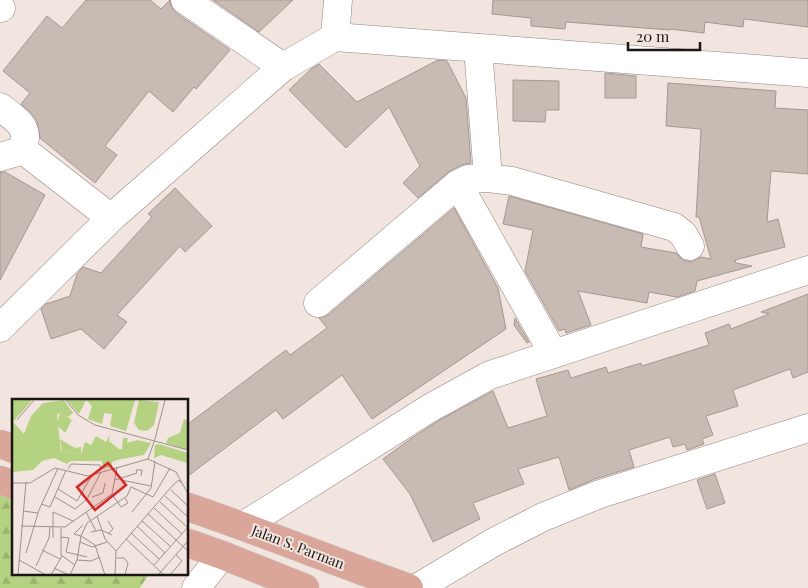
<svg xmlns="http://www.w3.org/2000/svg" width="808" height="588" viewBox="0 0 808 588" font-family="'Playfair Display',serif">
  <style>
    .forest { fill: url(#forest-firs) }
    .building { fill: #c8bbb4; stroke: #a59892 }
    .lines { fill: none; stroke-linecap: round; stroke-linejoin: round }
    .minor-casing { stroke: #928580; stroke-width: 29 }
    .major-casing { stroke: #c8c7c7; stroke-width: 29 }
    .minor { stroke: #fff; stroke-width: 28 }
    .major { stroke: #daa69a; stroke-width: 28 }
    .labels { text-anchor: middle; stroke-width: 4; stroke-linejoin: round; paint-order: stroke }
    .street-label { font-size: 14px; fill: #1b1614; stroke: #f2e4de }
    .inset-road { fill: none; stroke: #9c928d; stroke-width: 1 }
    .view { fill: #d62828; fill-opacity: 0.15; stroke: #d62828; stroke-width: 2.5 }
    .inset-edge { fill: none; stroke: #1b1614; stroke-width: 2.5 }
  </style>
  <defs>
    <pattern id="forest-firs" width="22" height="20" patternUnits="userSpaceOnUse" patternTransform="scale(1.25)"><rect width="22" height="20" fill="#b4d281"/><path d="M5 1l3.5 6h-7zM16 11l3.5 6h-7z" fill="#9ab46f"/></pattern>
  </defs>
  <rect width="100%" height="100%" fill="#f2e4de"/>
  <path class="forest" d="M0,492L14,498V574H149L140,588H0Z"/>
  <g class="building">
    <path d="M86,0H150L161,9L170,0L171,7L176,13L230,50L196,89L194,87L173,112L149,91L105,146L117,155L95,183L40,138L37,121L32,114L21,104L30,93L3,71L47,16L62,28Z"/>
    <path d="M213,0H293L259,32Z"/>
    <path d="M493,0H808V27L744,19L743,27L705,22L704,33L670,29V30L566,22L565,29L531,26V18L492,14Z"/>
    <path d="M438,60L447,61L466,98L471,163L461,165L450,171L418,198L403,183L420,166L389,107L346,148L289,90L311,69L319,64L357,102Z"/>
    <path d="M605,73L636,76V98H605Z"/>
    <path d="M513,80L559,81V110H546L545,122L513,121Z"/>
    <path d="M668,83L776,91L775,108L808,110V174L771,171L767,222L778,219L785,247L735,260L736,263L752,266L697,281L695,291L677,297L649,292L647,303L578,291L591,325L566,333L565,329L559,331L525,271L533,230L503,224L509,196L643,234L641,247L676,253L683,260L691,262L701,257L711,259L699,217H696L701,129L666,126Z"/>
    <path d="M0,172H5L45,195L0,280Z"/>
    <path d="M175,188L212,226L185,252L180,246L117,315L127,322L104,349L81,329L51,339L41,309L46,304L70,296L77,274L83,267L101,273L152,217L148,214Z"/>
    <path d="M454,208L498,288L506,329L372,419L342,375L283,419L276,410L188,476V424L286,350L290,355L327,328L319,318L328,315Z"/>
    <path d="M808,294V372L793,378L790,369L733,390L738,406L706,416L713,435L702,439L704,444L687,450L685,444L673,447L670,437L629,450L634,467L595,479L569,490L559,457L518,469L524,484L473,503L480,519L433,542L410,494L383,459L409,440L438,421L493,391L508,428L547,416L536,379L568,370L571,378L606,367L608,373L641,363L642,366L709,345L705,333L729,324L731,329L769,314L761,312Z"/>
    <path d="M515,318L529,342L527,343L514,325Z"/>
    <path d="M715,474L725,503L707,509L697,480Z"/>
  </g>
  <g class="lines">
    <defs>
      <g id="minor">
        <path d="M185,0L283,67"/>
        <path d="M0,8H1"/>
        <path d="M335,37L338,0"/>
        <path d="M478,48L488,178"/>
        <path d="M0,107C15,119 32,127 22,149"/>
        <path d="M0,157L17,152L22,149L111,218"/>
        <path d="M458,184L553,353"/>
        <path d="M318,303L458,184L468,179L488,178L512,181L674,227L683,234L690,246"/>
        <path d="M0,328L111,218L283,67L335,37L808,73"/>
        <path d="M243,526L430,408L490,375L808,270"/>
        <path d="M196,588L222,555"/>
        <path d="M417,588L494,542L543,517L600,494L808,428"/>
      </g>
      <g id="major">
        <path d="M0,444L14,449"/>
        <path d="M0,480L14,485"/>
        <path d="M188,507C262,532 335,562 409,588"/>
        <path d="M188,543L222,555L305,588"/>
      </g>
    </defs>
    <use href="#minor" class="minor-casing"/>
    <use href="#major" class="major-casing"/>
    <use href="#minor" class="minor"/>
    <use href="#major" class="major"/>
  </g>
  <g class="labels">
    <g class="street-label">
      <text transform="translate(298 547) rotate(21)" y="5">Jalan S. Parman</text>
    </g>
  </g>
  <g transform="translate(12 399)">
    <rect width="176" height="176" fill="#f2e4de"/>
    <path d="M127,1L147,3L142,26L135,32L127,31L122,24ZM48,13L60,21L53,34L45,26Z" fill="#b4d281"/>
    <path d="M0,1H20L1,23L12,35L19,17L31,4L52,1L61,14L56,18L48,13L45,16L49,52L69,55L73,43L79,46L84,37L94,43L98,35L97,42L107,50H110L111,39H116L115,44L125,41L139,44L132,56L105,61L100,63V67L91,70L90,62H58L55,65L42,59L30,62L21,71L0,73ZM55,1H123L114,32L98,27L100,15L92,14L90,25L76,20L80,7L74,1L67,15ZM172,20L176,21V51L154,44L156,39L168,34ZM146,45L176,54L175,64L149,56L142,59L143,46Z" fill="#b4d281"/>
    <path d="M48,40L63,49L69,48V55L50,52Z" fill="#b4d281"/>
    <path class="inset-road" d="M54,1L66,16L83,26L176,51M5,21L22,1M143,40L153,1M136,60L143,40M56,70L59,65L88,66L89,72M103,81L125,74L124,71H130L129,77M109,81L139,87M0,84H18L43,69L76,77L136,60L164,73L176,95M46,90L65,102M159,91L176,107M100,95L109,108L116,104L113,99M153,97L176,118M43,98L63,110L75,100L89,73M80,98L91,94L93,84M65,102L80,76M148,103L176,129M29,105L38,108L54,71M142,109L170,135M11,112L26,114M74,113L84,132M120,113L139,89L143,62M136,115L176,152M85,117L93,140L104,152M96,122L101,130L97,134M130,122L158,147M71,126L62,135L69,137L75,124L115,97L119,88L141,98L158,69M9,127L53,128L100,95L105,68M125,127L153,154M49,129V156L63,166M79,133L89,131L100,136M119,134L147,160M49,138L57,139L54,153L75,158M41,139V113L61,122M114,140L152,176M68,143L80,148L95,143M83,146L93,176M30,151L48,160M14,154L27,111L46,69M105,159H112L116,164L113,176M7,161L34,176M65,161L79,162L88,158M142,166L176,128M24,167L37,139L38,128M42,169L57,176M6,176L14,83M39,176L50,157M58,176L65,161L69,137L83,146M103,176L104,152L161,86L167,81L169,84M146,176L176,142M158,176L170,162L164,156"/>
    <path class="view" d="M96,64L114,86L83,111L65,88Z"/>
    <rect width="176" height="176" class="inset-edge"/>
  </g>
  <path d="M628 42v8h72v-8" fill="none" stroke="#1b1614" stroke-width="2.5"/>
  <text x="636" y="42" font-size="15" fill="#1b1614" stroke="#f2e4de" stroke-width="4" paint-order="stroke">20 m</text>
</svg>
